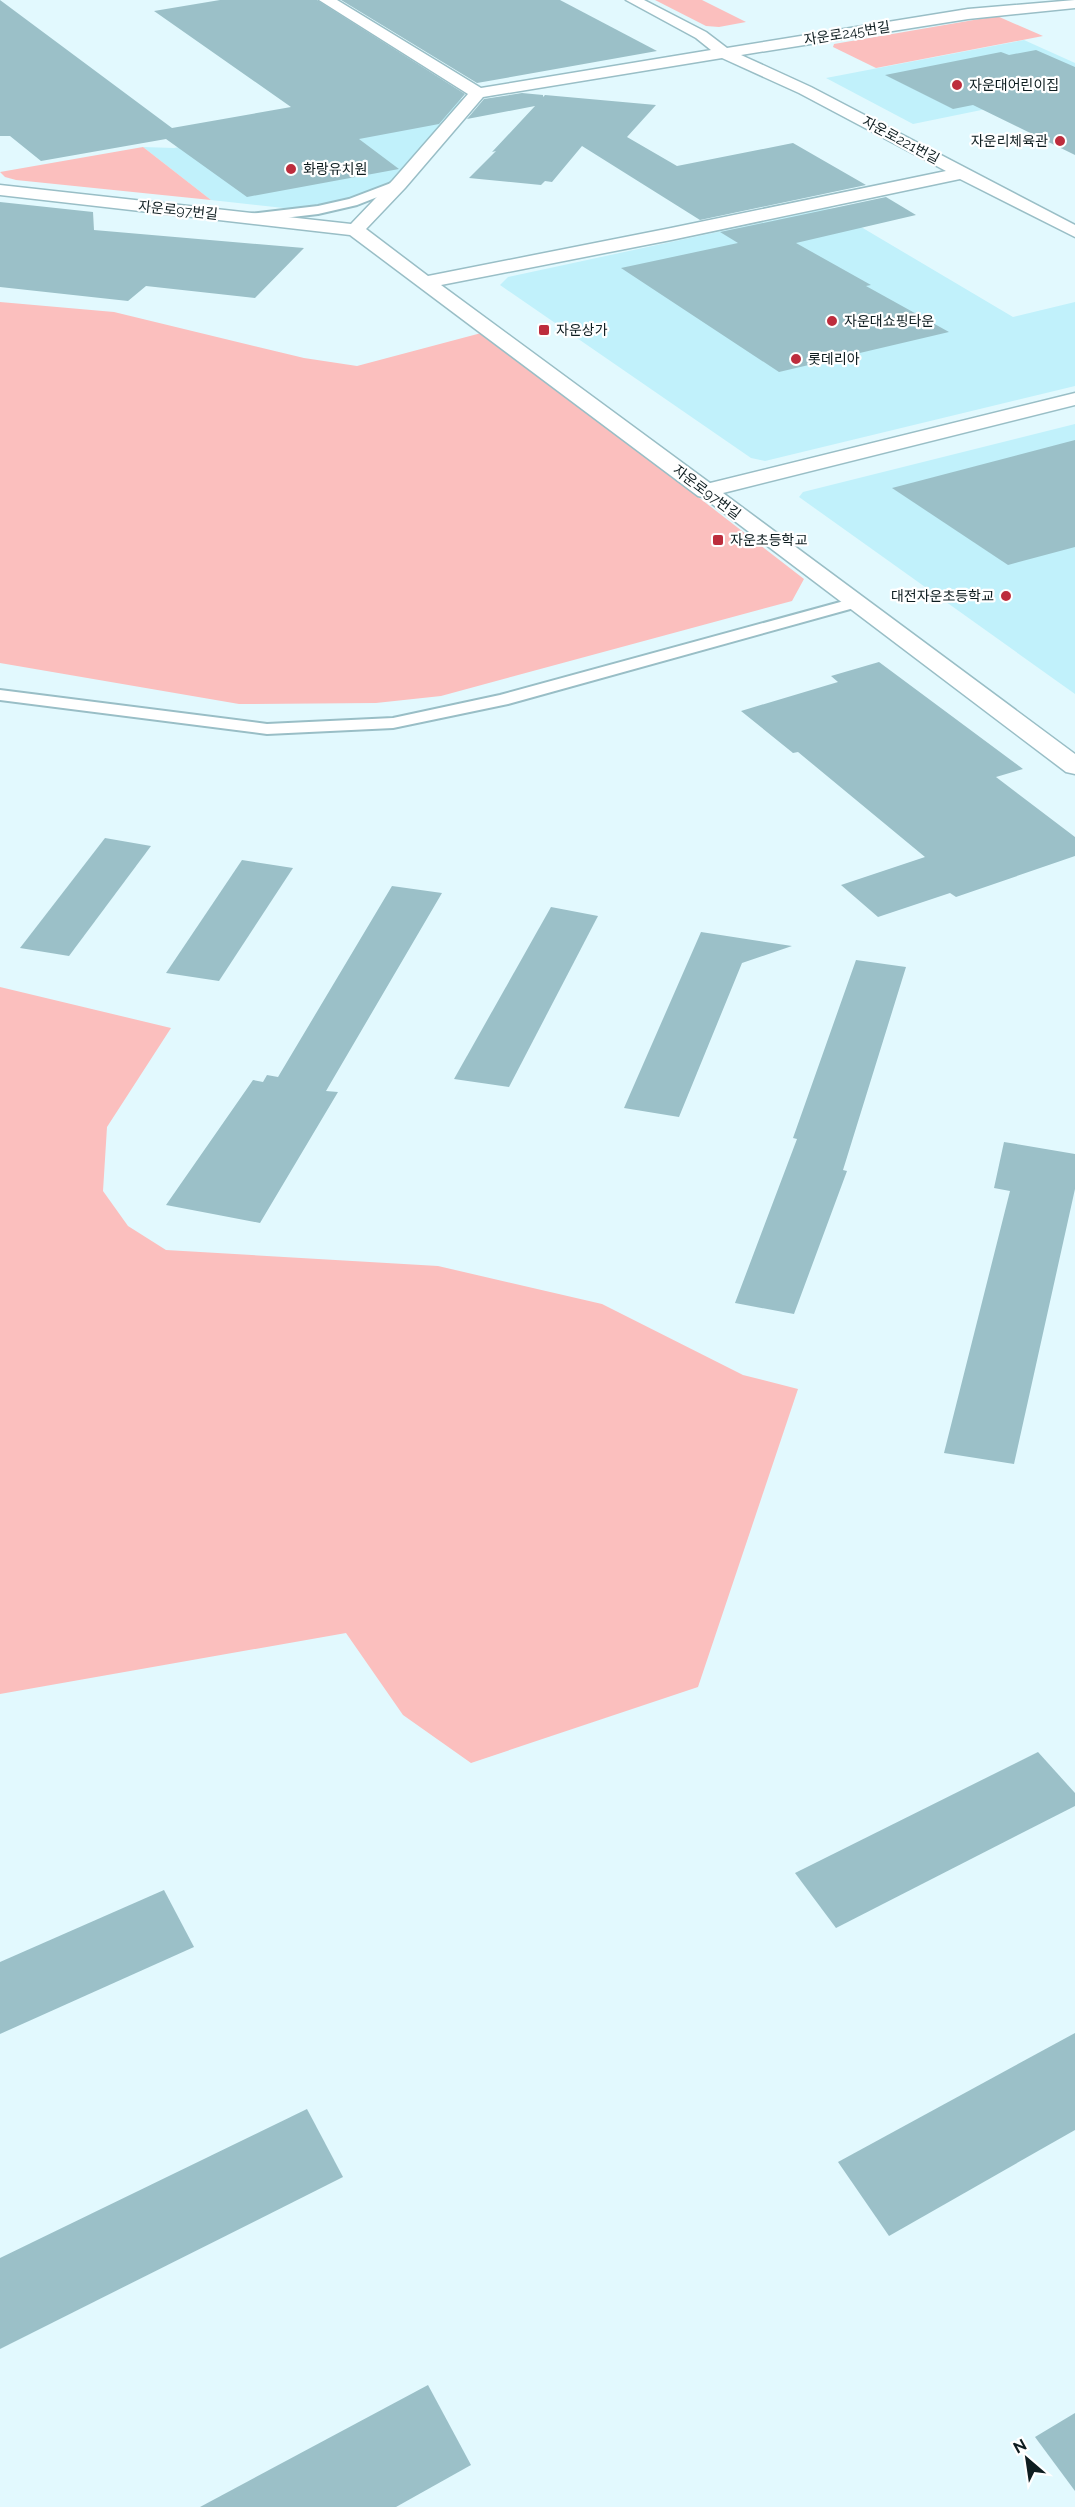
<svg xmlns="http://www.w3.org/2000/svg" width="1075" height="2507" viewBox="0 0 1075 2507" font-family="Raleway,'Noto Sans KR',sans-serif">
  <style>
    .built { fill: #c1f1fb }
    .green { fill: #fbbfbe }
    .building { fill: #9bc0c8 }
    .lines { fill: none; stroke-linecap: round; stroke-linejoin: round }
    .service-casing { stroke: #99bec6; stroke-width: 4 }
    .minor-casing { stroke: #99bec6; stroke-width: 3 }
    .tertiary-casing { stroke: #99bec6; stroke-width: 3 }
    .service { fill: #fff; fill-rule: evenodd }
    .minor { fill: #fff; fill-rule: evenodd }
    .tertiary { fill: #fff; fill-rule: evenodd }
    .poi-dot { fill: #bd2d3d; stroke: #fff; stroke-width: 2 }
    .labels { text-anchor: middle; stroke-width: 4.5; stroke-linejoin: round; paint-order: stroke }
    .far-street-label { font-size: 14px; fill: #0e1d20; stroke: #fff }
    .far-poi-label { font-size: 14px; fill: #0e1d20; stroke: #fff; text-anchor: start }
  </style>
  <rect width="100%" height="100%" fill="#e2f9fe"/>
  <g class="built">
    <path d="M1024,40L1075,63V91L913,124L826,78Z"/>
    <path d="M453,94L469,104L380,196L363,202L302,210L211,200L143,147L174,148L356,116Z"/>
    <path d="M829,208L1013,317L1075,302V386L765,461L751,458L500,285L508,277Z"/>
    <path d="M1075,424V694L799,497L803,492Z"/>
  </g>
  <g class="green">
    <path d="M655,0H702L746,22L719,27L706,26Z"/>
    <path d="M997,16L1043,36L876,68L833,47L834,44Z"/>
    <path d="M143,147L211,200L16,180L5,177L0,172Z"/>
    <path d="M0,302L114,312L304,358L357,366L485,332L804,579L792,601L441,696L376,703L239,704L0,663Z"/>
    <path d="M0,987L171,1028L107,1127L103,1191L128,1226L166,1250L438,1266L602,1304L743,1375L798,1389L698,1687L471,1763L403,1715L346,1633L0,1694Z"/>
  </g>
  <g class="building">
    <path d="M0,0L172,128L291,107L154,11L220,0H317L465,94L439,124L359,139L399,169L247,197L166,139L41,161L10,136H0Z"/>
    <path d="M341,0H560L657,51L477,83Z"/>
    <path d="M1036,50L1075,67V155L973,105L953,109L885,75L1001,52L1009,55Z"/>
    <path d="M522,93L543,95V97L545,95L656,105L627,137L677,166L793,143L866,185L700,220L582,146L552,182L545,181L541,185L469,178L496,151L492,152L535,106L467,119L484,99Z"/>
    <path d="M886,197L916,215L796,243L871,285L866,286L949,332L779,372L621,268L738,243L720,232Z"/>
    <path d="M0,202L93,212L94,230L304,248L255,298L146,286L128,301L0,287Z"/>
    <path d="M1075,440V547L1008,565L892,488Z"/>
    <path d="M879,662L1023,769L996,777L1075,837V856L956,897L950,893L878,917L841,885L925,857L798,752L793,753L741,711L838,682L831,676Z"/>
    <path d="M105,838L151,846L69,956L20,948Z"/>
    <path d="M242,860L293,868L219,981L166,973Z"/>
    <path d="M392,886L442,893L326,1091L338,1092L260,1223L166,1205L253,1080L263,1082L267,1075L278,1077Z"/>
    <path d="M551,907L598,916L509,1087L454,1079Z"/>
    <path d="M701,932L792,946L742,963L679,1117L624,1108Z"/>
    <path d="M856,960L906,967L843,1170L847,1171L794,1314L735,1303L797,1139L793,1138Z"/>
    <path d="M1004,1142L1075,1154V1189L1014,1464L944,1453L1010,1191L994,1188Z"/>
    <path d="M1038,1752L1075,1793V1806L836,1928L795,1873Z"/>
    <path d="M164,1890L194,1947L0,2034V1962Z"/>
    <path d="M1075,2033V2130L889,2236L838,2162Z"/>
    <path d="M307,2109L343,2177L0,2349V2258Z"/>
    <path d="M428,2385L471,2465L396,2507H200Z"/>
    <path d="M1075,2413V2491L1035,2437Z"/>
  </g>
  <g class="lines">
    <defs>
      <g id="service">
        <path d="M399,180L403,181V187L357,205L318,214L249,222L243,218L249,214L318,206L349,199Z"/>
        <path d="M855,598L861,600L863,603L861,606L508,704L393,728L267,734L0,700V690L267,724L393,718L500,695Z"/>
      </g>
      <path id="minor" d="M319,0H337L481,88L711,50L696,38L626,0H644L706,32L727,48L968,9L1075,0V8L968,19L741,55L811,87L1075,225V237L960,179L671,240L441,285L714,486L717,491L714,496L706,498L698,496L350,235L0,195V185L351,224L393,180L468,94ZM722,58L799,93L946,171L671,228L428,276L366,229L405,188L483,97Z"/>
      <path id="tertiary" d="M1075,393V405L723,493L1075,754V774L1066,772L695,491L698,486Z"/>
    </defs>
    <use href="#service" class="service-casing"/>
    <use href="#minor" class="minor-casing"/>
    <use href="#tertiary" class="tertiary-casing"/>
    <use href="#service" class="service"/>
    <use href="#minor" class="minor"/>
    <use href="#tertiary" class="tertiary"/>
  </g>
  <g class="poi-dot">
    <circle cx="957" cy="85" r="6"/>
    <circle cx="1060" cy="141" r="6"/>
    <circle cx="291" cy="169" r="6"/>
    <circle cx="832" cy="321" r="6"/>
    <rect x="538" y="324" width="12" height="12" rx="3"/>
    <circle cx="796" cy="359" r="6"/>
    <rect x="712" y="534" width="12" height="12" rx="3"/>
    <circle cx="1006" cy="596" r="6"/>
  </g>
  <g class="labels">
    <g class="far-street-label">
      <text transform="translate(847 33) rotate(-9)" y="5">자운로245번길</text>
      <text transform="translate(901 140) rotate(28)" y="5">자운로221번길</text>
      <text transform="translate(178 210) rotate(6)" y="5">자운로97번길</text>
      <text transform="translate(707 492) rotate(37)" y="5">자운로97번길</text>
    </g>
    <g class="far-poi-label">
      <text x="969" y="90">자운대어린이집</text>
      <text x="1048" y="146" text-anchor="end">자운리체육관</text>
      <text x="303" y="174">화랑유치원</text>
      <text x="844" y="326">자운대쇼핑타운</text>
      <text x="556" y="335">자운상가</text>
      <text x="808" y="364">롯데리아</text>
      <text x="730" y="545">자운초등학교</text>
      <text x="994" y="601" text-anchor="end">대전자운초등학교</text>
    </g>
  </g>
  <g transform="translate(1027 2459) rotate(331)" stroke="#ffffff" stroke-width="4.5" paint-order="stroke">
  <path d="M0-4.5L10 22L0 15L-10 22Z" fill="#0e1d20"/>
  <text y="-9" font-size="16" font-weight="bold" text-anchor="middle" fill="#0e1d20">N</text>
  </g>
</svg>
